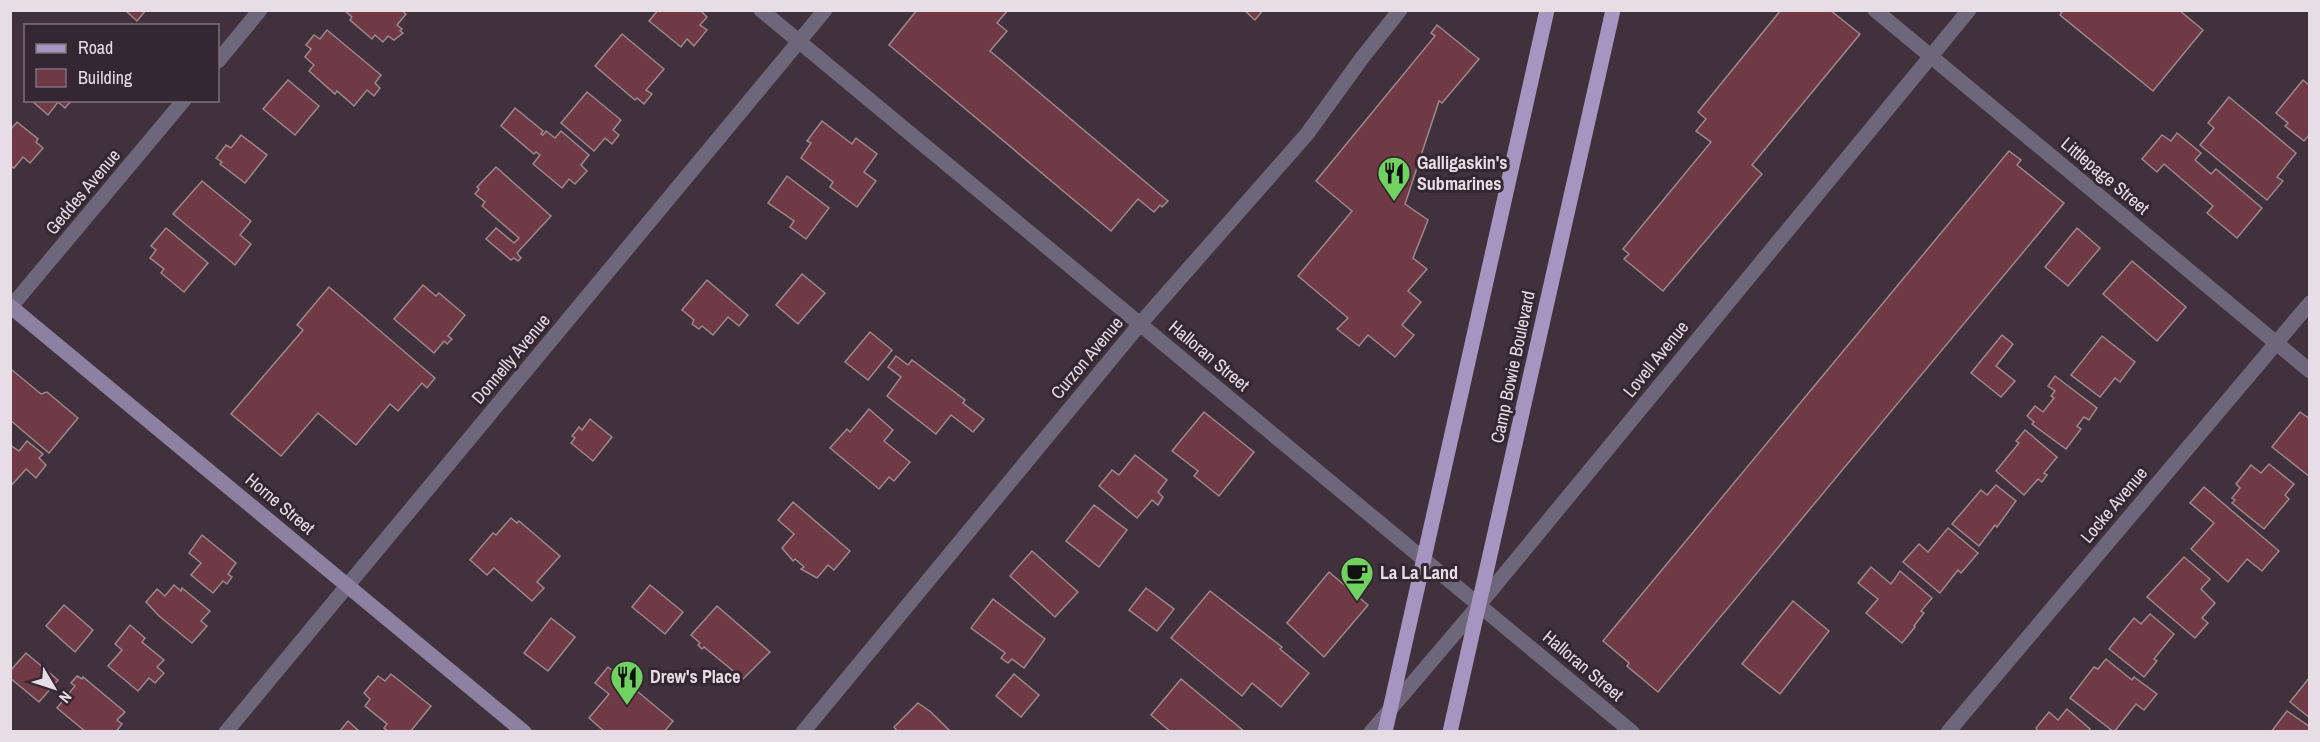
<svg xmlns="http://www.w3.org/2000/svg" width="2320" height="742" viewBox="0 0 2320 742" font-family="'Archivo Narrow',sans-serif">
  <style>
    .building { fill: #6f3a45; stroke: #9e878a; stroke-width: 1.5 }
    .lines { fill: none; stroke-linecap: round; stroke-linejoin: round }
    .street { stroke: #6e677c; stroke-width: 15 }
    .secondary { stroke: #8d81a2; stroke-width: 15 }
    .primary { stroke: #a595c0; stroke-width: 15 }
    .labels { text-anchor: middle; stroke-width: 6; stroke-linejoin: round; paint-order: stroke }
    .poi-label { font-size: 18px; font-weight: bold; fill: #e7dde4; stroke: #352732; text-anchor: start }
    .street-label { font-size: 18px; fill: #e7dde4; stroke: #352732 }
  </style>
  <rect width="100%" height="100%" fill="#40313c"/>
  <g class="building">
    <path d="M125,10H146L137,21Z"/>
    <path d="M344,10H401L406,14L397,25L402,29L400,31L403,33L394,40L388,36L383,42L375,35L372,39L350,20L352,17Z"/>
    <path d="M658,10H700L707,17L700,25L707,30L694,46L687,39L681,47L649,21Z"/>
    <path d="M917,10H1008L997,23L1007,31L990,51L1168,201L1162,207L1160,205L1154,212L1138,199L1111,231L889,45Z"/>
    <path d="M1244,10H1263L1255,20Z"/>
    <path d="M1781,10H1830L1860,34L1752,165L1762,174L1663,291L1624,259L1629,254L1623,249L1711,142L1696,131L1706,119L1698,112Z"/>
    <path d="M2063,10H2179L2203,30L2153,91L2060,15Z"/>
    <path d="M1437,25L1479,59L1442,103L1439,101L1405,204L1428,220L1413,258L1427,269L1408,291L1421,302L1402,325L1414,335L1395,357L1368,335L1359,346L1337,329L1348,318L1298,276L1352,211L1316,181L1435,36L1431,33Z"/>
    <path d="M327,30L381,75L375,83L380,88L374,96L367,90L354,106L337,91L335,94L309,71L314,65L305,57L311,49L306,45L314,35L320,39Z"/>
    <path d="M622,34L664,69L646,90L652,94L644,104L637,98L635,100L595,66Z"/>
    <path d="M288,80L319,106L295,135L263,109Z"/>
    <path d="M2303,80L2310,86V134L2304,141L2285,126L2288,123L2276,113Z"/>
    <path d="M587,92L621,120L613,130L619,135L612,144L605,138L594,151L561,123Z"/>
    <path d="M2229,97L2296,153L2277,177L2283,181L2267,200L2200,145L2214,128L2208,123Z"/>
    <path d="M31,100H72L65,108L58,102L48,115Z"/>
    <path d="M515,108L543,131L541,134L543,135L546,131L555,138L561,131L589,155L581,165L587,171L575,184L569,179L562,188L533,164L540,155L536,152L534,154L501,126Z"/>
    <path d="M822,121L852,144L856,138L877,154L864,172L876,181L857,207L830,187L833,182L801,158L811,143L807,141Z"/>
    <path d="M17,122L38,139L36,142L43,148L30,163L23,157L14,168L10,166V130Z"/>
    <path d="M2177,133L2201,153L2195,160L2211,174L2216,169L2262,208L2237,238L2207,213L2213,206L2164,164L2157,172L2142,159L2162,135L2171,141Z"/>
    <path d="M241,135L267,155L245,183L220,164L222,162L216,158L226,145L231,148Z"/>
    <path d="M2009,151L2021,160L2017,165L2064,203L1658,692L1627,666L1629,663L1603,641Z"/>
    <path d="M496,167L551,216L517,253L521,258L518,261L514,258L511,260L486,239L496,228L514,243L519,238L482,206L485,202L475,194L479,189L477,187Z"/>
    <path d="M787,176L829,208L806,239L790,227L794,221L768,203Z"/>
    <path d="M202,181L251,221L240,235L251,244L235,265L173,214Z"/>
    <path d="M166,228L208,263L184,292L161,273L164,269L150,258L156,250L151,246Z"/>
    <path d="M2077,228L2100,248L2068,286L2045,267Z"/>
    <path d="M2132,261L2186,307L2157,341L2103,294Z"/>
    <path d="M802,274L825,293L798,324L776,305Z"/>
    <path d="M707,280L748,315L739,326L728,317L713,335L702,326L699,329L692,324L694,320L682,310Z"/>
    <path d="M423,285L436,296L439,293L465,315L448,336L452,339L447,344L444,341L434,353L394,319Z"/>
    <path d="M329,287L435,378L427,388L422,383L398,411L390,404L356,445L318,413L281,456L231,414L303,330L297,325Z"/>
    <path d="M870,332L892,350L868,380L845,362Z"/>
    <path d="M2002,335L2013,344L1996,366L2015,381L2001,397L1971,373Z"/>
    <path d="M2102,336L2135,362L2120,382L2115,378L2100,397L2071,375Z"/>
    <path d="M896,356L908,365L912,360L965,400L963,403L984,419L973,432L951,415L936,434L887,396L901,377L888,367Z"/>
    <path d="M12,370L41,394L47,392L78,418L49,453L10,420V373Z"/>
    <path d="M2055,376L2097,408L2089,420L2084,417L2077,426L2081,429L2066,449L2032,424L2034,422L2027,416L2035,406L2043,412L2054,398L2051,396L2055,391L2048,386Z"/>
    <path d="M869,409L893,430L884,441L910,462L894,481L889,477L879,489L830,448L847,429L850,432Z"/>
    <path d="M1204,412L1254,452L1219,496L1194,476L1198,471L1172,451Z"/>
    <path d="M2300,412L2310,419V477L2272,447Z"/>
    <path d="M590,419L612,437L593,461L571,443L575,438L572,436L579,427L582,430Z"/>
    <path d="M2025,430L2057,457L2044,473L2047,475L2042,482L2038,479L2024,495L1996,471L2019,443L2016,441Z"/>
    <path d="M27,441L43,454L39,458L46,465L36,478L26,469L10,487V445L19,451Z"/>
    <path d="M1135,455L1167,480L1158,492L1163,497L1158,505L1152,500L1137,518L1099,486L1112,470L1119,475Z"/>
    <path d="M2269,464L2294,484L2285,495L2289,499L2264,529L2232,503L2235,500L2232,498L2240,488L2236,484L2251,465L2261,473Z"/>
    <path d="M1996,485L2016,501L1997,527L1995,525L1979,546L1952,524L1981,490L1987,495Z"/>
    <path d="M2204,487L2279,551L2262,571L2247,559L2228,582L2191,549L2214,523L2190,503Z"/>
    <path d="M793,502L850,551L834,570L828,565L817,578L801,569L804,567L795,559L793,561L782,548L794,534L778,520Z"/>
    <path d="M1094,505L1127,530L1099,567L1066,541Z"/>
    <path d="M511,518L517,523L519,521L560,556L537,582L544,588L532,601L494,568L487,575L470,560L493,533L496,535Z"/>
    <path d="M1948,528L1978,553L1961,573L1958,570L1940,593L1903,562L1919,544L1928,552Z"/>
    <path d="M202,535L236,563L228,574L232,577L227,584L223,581L213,593L191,575L201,563L189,553Z"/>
    <path d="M1032,551L1078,592L1055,617L1010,576Z"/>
    <path d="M2184,557L2210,579L2201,589L2215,603L2202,618L2208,623L2195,638L2147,597Z"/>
    <path d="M1871,567L1891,584L1900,571L1932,598L1921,611L1924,613L1914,626L1915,627L1902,643L1866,613L1878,599L1858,583Z"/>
    <path d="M1329,572L1368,605L1324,657L1287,623Z"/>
    <path d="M174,585L181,591L182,588L210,611L201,621L207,626L192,643L159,616L146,602L157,589L165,596Z"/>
    <path d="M650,585L683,612L665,634L632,607Z"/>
    <path d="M1146,588L1174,609L1157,631L1129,610Z"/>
    <path d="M1210,591L1282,647L1280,649L1309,673L1281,707L1252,683L1242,696L1171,638Z"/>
    <path d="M993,599L1045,639L1024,668L1012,659L1008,663L1001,658L1005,653L971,628Z"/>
    <path d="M1793,601L1829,631L1780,694L1742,664Z"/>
    <path d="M64,605L93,630L75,652L46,626Z"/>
    <path d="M717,606L770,652L743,679L704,647L702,649L698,645L700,643L691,635Z"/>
    <path d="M2150,614L2174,634L2154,659L2157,661L2144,677L2109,649L2134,618L2141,624Z"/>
    <path d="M551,618L575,637L548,671L524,653Z"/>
    <path d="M130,625L145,638L142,642L164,660L157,667L164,673L155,683L149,678L138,691L108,666L122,650L115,644Z"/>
    <path d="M26,653L58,680L39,702L10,678V671Z"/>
    <path d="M2106,659L2132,680L2134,677L2157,694L2144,710L2136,704L2114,732L2070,698L2094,667L2098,669Z"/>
    <path d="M608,667L673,721L664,732H605L589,718L609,694L595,683Z"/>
    <path d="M391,674L431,706L410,732H389L384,728L387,724L365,706L370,699L364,693L378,676L385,681Z"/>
    <path d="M1014,674L1039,695L1021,717L996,696Z"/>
    <path d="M77,676L82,679L83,677L125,712L117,720L122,724L116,732H86L57,708L75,686L71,683Z"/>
    <path d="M2310,677V718L2290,702Z"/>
    <path d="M1181,679L1245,732H1171L1151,715Z"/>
    <path d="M918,703L931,712L951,732H898L894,727Z"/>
    <path d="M2067,709L2090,729L2088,732H2038L2036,728L2049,712L2058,720Z"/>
    <path d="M2287,711L2310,727V732H2271Z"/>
    <path d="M348,721L360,732H339Z"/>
  </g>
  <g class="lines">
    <g class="street">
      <path d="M761,10L1632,732"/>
      <path d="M1875,10L2310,371"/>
      <path d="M218,61L260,10"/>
      <path d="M10,308L184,100"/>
      <path d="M226,732L825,10"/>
      <path d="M803,732L1140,324L1307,134L1362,58L1400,10"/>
      <path d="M1371,732L1479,605L1969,10"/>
      <path d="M1948,732L2310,303"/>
    </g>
    <path class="secondary" d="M10,306L524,732"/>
    <g class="primary">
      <path d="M1385,732L1547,10"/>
      <path d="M1450,732L1613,10"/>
    </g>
  </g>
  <defs>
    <symbol id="restaurant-pin" viewBox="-11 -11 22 30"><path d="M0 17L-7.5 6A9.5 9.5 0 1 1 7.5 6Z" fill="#70d35f" stroke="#352732"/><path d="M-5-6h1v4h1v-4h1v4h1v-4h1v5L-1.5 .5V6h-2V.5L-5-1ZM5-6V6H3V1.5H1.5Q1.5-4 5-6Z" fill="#111"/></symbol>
    <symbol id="cafe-pin" viewBox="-11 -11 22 30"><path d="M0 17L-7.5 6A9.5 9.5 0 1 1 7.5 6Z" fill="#70d35f" stroke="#352732"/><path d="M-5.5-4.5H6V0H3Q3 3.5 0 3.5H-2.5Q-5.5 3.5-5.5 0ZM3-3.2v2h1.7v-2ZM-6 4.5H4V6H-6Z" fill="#111"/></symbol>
  </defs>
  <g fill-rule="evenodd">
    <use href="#restaurant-pin" x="1375" y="154" width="38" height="52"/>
    <use href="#cafe-pin" x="1338" y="554" width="38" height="52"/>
    <use href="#restaurant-pin" x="608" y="658" width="38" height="52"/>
  </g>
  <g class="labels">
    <g class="poi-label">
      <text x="1417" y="169">Galligaskin's<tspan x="1417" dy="21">Submarines</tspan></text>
      <text x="1380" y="579">La La Land</text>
      <text x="650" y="683">Drew's Place</text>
    </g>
    <g class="street-label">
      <text transform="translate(2105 176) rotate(40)" y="6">Littlepage Street</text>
      <text transform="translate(83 192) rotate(-50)" y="6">Geddes Avenue</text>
      <text transform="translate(1209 356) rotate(40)" y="6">Halloran Street</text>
      <text transform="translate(1087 358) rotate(-50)" y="6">Curzon Avenue</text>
      <text transform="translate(511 359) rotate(-50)" y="6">Donnelly Avenue</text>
      <text transform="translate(1656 359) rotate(-51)" y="6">Lovell Avenue</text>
      <text transform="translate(1513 367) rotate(-78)" y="6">Camp Bowie Boulevard</text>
      <text transform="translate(280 504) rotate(40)" y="6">Horne Street</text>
      <text transform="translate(2114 505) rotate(-50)" y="6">Locke Avenue</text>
      <text transform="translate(1583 666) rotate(40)" y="6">Halloran Street</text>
    </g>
  </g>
  <rect width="2320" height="742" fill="none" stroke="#e7dde4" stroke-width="24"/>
  <rect x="24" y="24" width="195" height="78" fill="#352732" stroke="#7c7079" stroke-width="1.5"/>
  <rect x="36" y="44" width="30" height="9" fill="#a595c0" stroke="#7c7079" stroke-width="1.5"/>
  <text x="78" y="54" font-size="18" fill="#e7dde4">Road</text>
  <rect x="36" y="69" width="30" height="18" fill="#6f3a45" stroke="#7c7079" stroke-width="1.5"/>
  <text x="78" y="84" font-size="18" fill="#e7dde4">Building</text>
  <g transform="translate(54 688) rotate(129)" stroke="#352732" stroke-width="4.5" paint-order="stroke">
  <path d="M0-4.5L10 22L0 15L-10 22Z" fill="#e7dde4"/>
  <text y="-9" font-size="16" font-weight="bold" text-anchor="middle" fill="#e7dde4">N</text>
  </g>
</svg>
